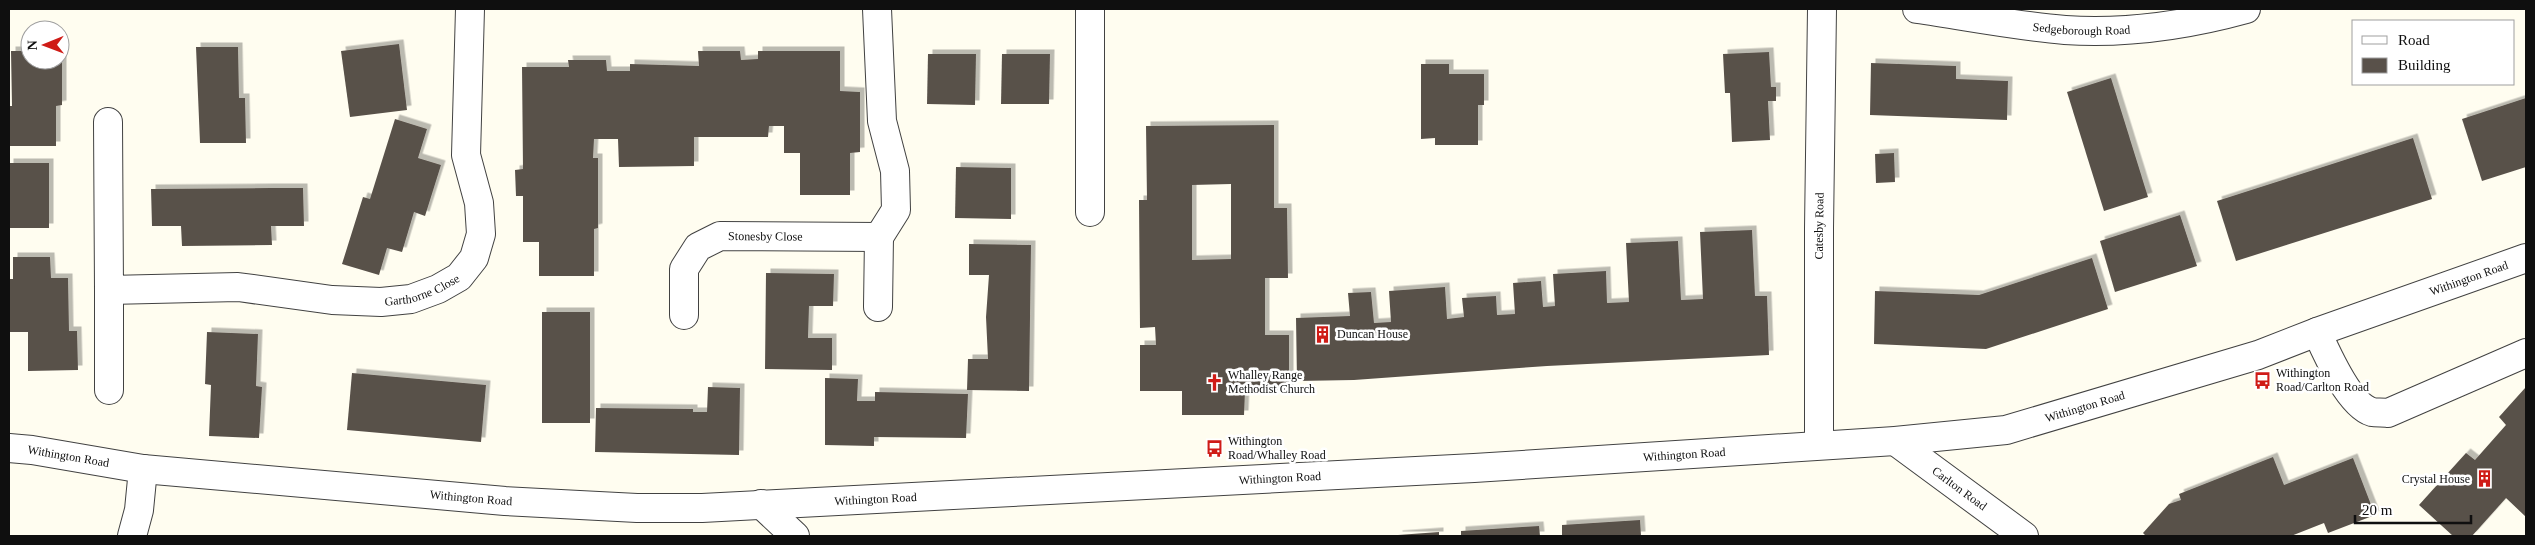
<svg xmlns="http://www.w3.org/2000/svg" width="2535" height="545" viewBox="0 0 2535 545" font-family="Georgia,serif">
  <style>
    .building { fill: #59514a; fill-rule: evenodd; filter: url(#shadow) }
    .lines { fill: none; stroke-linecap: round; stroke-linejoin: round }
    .minor-casing { stroke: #424242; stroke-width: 30 }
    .minor { stroke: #fff; stroke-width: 28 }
    .labels { text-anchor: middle; stroke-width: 5; stroke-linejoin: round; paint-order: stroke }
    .street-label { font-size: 12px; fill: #0f0f0f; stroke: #fff }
    .poi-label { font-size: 12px; fill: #0f0f0f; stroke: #fff; text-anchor: start }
  </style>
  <defs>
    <filter id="shadow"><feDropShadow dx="4.5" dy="-4.5" stdDeviation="0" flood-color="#0004"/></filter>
  </defs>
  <rect width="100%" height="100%" fill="#fffdf0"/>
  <g class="building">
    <path d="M399,44L407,110L350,117L341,51Z"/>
    <path d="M196,47H238L239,98H245L246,143H200Z"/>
    <path d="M11,51H30V60H62V105L56,106V146H9V106H12Z"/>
    <path d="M698,51H740L741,60L758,59V51H840V91L860,92V152L850,153V195H800V153H784V126H769L768,137H694V166L619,167L618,139H594L593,158H598V228L594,229V276H539V242H523V196H516L515,170L523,169L522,67H569L568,60H606L607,71H630V64L699,66Z"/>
    <path d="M1769,52L1771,87H1776V101H1768L1770,140L1732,142L1730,93H1725L1723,54Z"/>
    <path d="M928,54H976L975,105L927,104Z"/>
    <path d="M1002,54H1050L1049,104H1001Z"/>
    <path d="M1871,63L1956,66V79L2008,81L2007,120L1870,115Z"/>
    <path d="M1421,64H1449V74H1484V105H1478V145H1435V138L1421,139Z"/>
    <path d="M2111,78L2148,197L2104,211L2067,92Z"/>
    <path d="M2526,98V167L2482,181L2462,119Z"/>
    <path d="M395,119L427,129L418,158L441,165L425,216L414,212L402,252L387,248L379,275L342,264L363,197L370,199Z"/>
    <path d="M1274,125V208H1287L1288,278H1265V335H1289V390L1245,391L1244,415H1182V391H1140V345H1156L1155,327L1140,328L1139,200H1147L1146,126ZM1231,184V259L1192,260V185Z"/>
    <path d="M2413,138L2432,199L2236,261L2217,201Z"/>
    <path d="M1894,153L1895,182L1876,183L1875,154Z"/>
    <rect x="9" y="163" width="40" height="65"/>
    <path d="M956,167L1011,168V219L955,218Z"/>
    <path d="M271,188H303L304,226H271L272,245L182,246L181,226H152L151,189Z"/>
    <path d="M2180,215L2197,266L2115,292L2100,241Z"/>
    <path d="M1752,230L1755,296H1767L1769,355L1547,366L1354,380L1297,381L1296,318L1350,316L1348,293L1371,292L1374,323L1391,322L1389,291L1445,287L1447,319L1464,317L1462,298L1496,296L1497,315L1515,314L1513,283L1541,281L1543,307L1555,306L1553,274L1606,271L1607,303L1629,302L1626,243L1678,241L1681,300L1703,299L1700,232Z"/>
    <path d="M969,244L1031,245L1029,391L967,390L968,359H988L986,317L989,275H969Z"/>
    <path d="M13,257H50L51,278H68L69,331H77L78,370L28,371V332H9V279H13Z"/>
    <path d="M2092,258L2108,309L1986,349L1874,344L1875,291L1979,295Z"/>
    <path d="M766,273L834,274L833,306H809L808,338H832V370L765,369Z"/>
    <rect x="542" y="312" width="48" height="111"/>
    <path d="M207,332L258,334L256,386L262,387L259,438L209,436L211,385L205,384Z"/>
    <path d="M352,373L486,385L481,442L347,430Z"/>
    <path d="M825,378L858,379L857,401H875V392L968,394L966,438L874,437V446L825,445Z"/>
    <path d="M708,387L740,388L739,455L595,452L596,408L693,409V412H707Z"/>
    <path d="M2526,387V517L2506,498L2472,536H2453L2419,505L2466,453L2475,460L2506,425L2499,417Z"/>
    <path d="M2273,457L2284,485L2353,458L2375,515L2328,533L2324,523L2291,536H2146L2143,533L2169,504L2181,500L2179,494Z"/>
    <path d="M1640,520L1641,536H1562V525Z"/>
    <path d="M1539,526L1540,536H1461V531Z"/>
    <path d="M1439,532V536H1398V535Z"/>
  </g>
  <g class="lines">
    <defs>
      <g id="minor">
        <path d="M1090,9V212"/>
        <path id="s1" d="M1917,9C1966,16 2015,26 2065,30C2125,34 2188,25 2246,9"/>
        <path id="s2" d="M108,122L109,290L238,287L332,300L381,302L411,299L438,289L459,277L474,258L481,234L479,203L466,155L470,9"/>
        <path d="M878,307L879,237"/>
        <path id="s3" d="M684,315V269L698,247L720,236L879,237L896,210L895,171L882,121L877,9"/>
        <path d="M2317,332C2326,352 2349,405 2372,412C2377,413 2383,412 2388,413L2526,353"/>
        <path d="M109,390V290"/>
        <path id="s4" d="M1895,441L2024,536"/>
        <path id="s5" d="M1819,444V228L1822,9"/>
        <path id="s6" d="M9,448L32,450L143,469L505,501L637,508H702L1474,468L1895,441L2006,430L2258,355L2317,332L2526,258"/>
        <path d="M761,504L795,536"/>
        <path d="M132,536L139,510L143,469"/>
      </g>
    </defs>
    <use href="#minor" class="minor-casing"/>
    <use href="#minor" class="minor"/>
  </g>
  <defs>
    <symbol id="building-bare" viewBox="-9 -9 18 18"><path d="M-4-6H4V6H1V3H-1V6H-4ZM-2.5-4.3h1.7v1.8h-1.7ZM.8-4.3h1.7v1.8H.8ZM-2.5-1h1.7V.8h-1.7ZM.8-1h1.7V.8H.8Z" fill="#cf1b16" stroke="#fff" stroke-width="2.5" paint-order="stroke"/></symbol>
    <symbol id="bus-bare" viewBox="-9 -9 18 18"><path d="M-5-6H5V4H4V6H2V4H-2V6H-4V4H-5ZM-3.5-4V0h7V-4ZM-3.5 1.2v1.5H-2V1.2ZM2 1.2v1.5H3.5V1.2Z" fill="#cf1b16" stroke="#fff" stroke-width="2.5" paint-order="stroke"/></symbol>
    <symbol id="church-bare" viewBox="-9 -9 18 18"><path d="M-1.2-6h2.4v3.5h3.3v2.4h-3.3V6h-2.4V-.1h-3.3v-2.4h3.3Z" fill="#cf1b16" stroke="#fff" stroke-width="2.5" paint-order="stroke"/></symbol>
  </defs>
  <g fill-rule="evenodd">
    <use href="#building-bare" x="1310" y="322" width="25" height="25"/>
    <use href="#bus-bare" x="2250" y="368" width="25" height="25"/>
    <use href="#church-bare" x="1202" y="370" width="25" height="25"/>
    <use href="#bus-bare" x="1202" y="436" width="25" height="25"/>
    <use href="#building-bare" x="2472" y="466" width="25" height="25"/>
  </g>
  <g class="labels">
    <g class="street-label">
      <text dy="4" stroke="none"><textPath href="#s1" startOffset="166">Sedgeborough Road</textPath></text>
      <text dy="4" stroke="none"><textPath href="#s5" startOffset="218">Catesby Road</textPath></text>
      <text dy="4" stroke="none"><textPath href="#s3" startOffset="142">Stonesby Close</textPath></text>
      <text dy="4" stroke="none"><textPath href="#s6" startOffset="2490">Withington Road</textPath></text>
      <text dy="4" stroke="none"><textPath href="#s2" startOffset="484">Garthorne Close</textPath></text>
      <text dy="4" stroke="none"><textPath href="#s6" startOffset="2085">Withington Road</textPath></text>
      <text dy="4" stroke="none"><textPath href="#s6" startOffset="1680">Withington Road</textPath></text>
      <text dy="4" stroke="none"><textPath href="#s6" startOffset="60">Withington Road</textPath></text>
      <text dy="4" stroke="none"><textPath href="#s6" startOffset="1275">Withington Road</textPath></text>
      <text dy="4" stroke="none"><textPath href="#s4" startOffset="80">Carlton Road</textPath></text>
      <text dy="4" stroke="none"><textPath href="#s6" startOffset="465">Withington Road</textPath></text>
      <text dy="4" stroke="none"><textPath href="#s6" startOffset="870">Withington Road</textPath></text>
    </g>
    <g class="poi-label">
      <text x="1337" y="338">Duncan House</text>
      <text x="2276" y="377">Withington<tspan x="2276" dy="14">Road/Carlton Road</tspan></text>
      <text x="1228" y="379">Whalley Range<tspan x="1228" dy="14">Methodist Church</tspan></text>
      <text x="1228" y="445">Withington<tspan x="1228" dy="14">Road/Whalley Road</tspan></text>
      <text x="2470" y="483" text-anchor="end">Crystal House</text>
    </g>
  </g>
  <rect width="2535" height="545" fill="none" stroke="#0f0f0f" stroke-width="20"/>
  <rect x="2352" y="20" width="162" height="65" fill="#ffffff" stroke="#9f9f9f"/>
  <rect x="2362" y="36" width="25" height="8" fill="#ffffff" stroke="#9f9f9f"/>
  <text x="2398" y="45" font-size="15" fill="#0f0f0f">Road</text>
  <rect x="2362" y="58" width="25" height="15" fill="#59514a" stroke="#9f9f9f"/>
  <text x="2398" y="70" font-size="15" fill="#0f0f0f">Building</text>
  <g transform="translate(45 45) rotate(269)"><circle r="24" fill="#ffffff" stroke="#9f9f9f"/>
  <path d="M0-4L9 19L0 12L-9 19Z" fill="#cf1b16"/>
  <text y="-8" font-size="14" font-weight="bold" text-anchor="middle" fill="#0f0f0f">N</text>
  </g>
  <path d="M2355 515v8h116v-8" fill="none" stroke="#0f0f0f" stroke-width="2.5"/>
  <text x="2362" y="515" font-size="15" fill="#0f0f0f" stroke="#ffffff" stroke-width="4" paint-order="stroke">20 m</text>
</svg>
